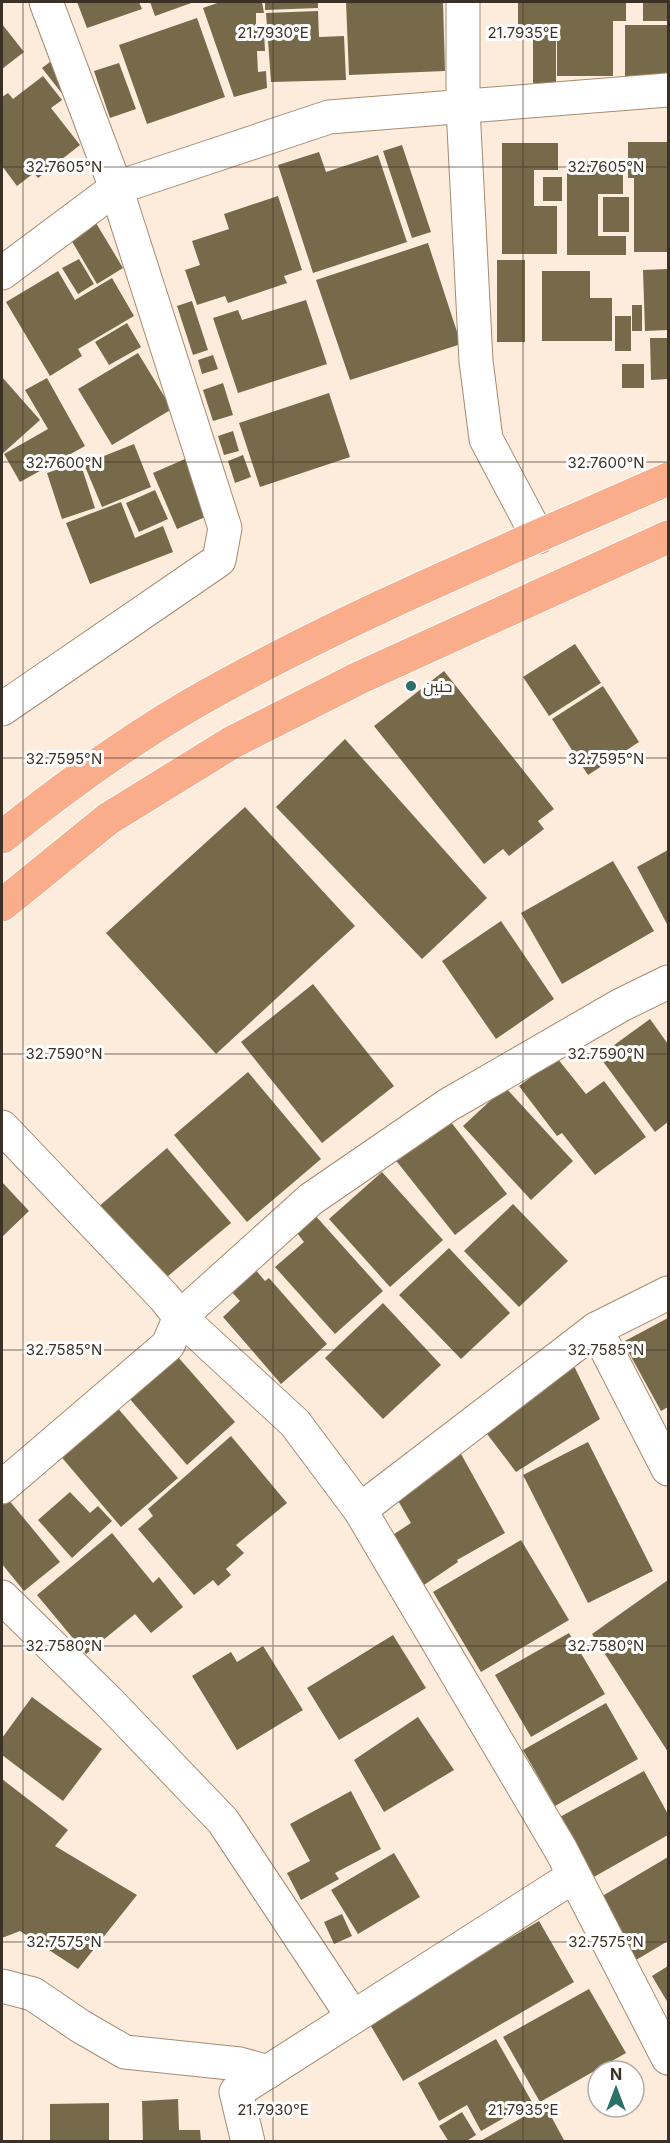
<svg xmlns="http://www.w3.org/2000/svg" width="670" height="2143" viewBox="0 0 670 2143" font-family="Inter,Cairo,sans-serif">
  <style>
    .building { fill: #766a4a }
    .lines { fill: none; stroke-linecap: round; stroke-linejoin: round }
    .minor-casing { stroke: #a68b71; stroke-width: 35 }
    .major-casing { stroke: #fff; stroke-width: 35 }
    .minor { stroke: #fff; stroke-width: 33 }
    .major { stroke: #faad8b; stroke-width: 33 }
    .ticks { fill: none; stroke: #3c3126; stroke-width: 1.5; stroke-opacity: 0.45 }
    .poi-dot { fill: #287068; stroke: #fff; stroke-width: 2 }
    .labels { text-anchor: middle; stroke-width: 6; stroke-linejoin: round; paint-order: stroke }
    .poi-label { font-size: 16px; fill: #3c3126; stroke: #fff; text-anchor: start }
    .ticks-label { font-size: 15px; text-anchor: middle; fill: #3c3126; stroke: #fff; stroke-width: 6; stroke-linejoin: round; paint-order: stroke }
  </style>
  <rect width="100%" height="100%" fill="#fdecdb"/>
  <g class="building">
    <path d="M77,2H139L142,9L87,28Z"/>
    <path d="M150,2H194L155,16Z"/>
    <path d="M220,2H262L264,13H256V31H264L265,51H257L258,72L266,71L267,88L234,97L203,8Z"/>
    <path d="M265,2H318V8L265,10Z"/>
    <path d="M346,2H443L445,71L349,75Z"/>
    <path d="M518,2H626V21H613V76H557V28H518Z"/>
    <rect x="643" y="2" width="25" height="19"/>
    <path d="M318,11L319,37L344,36L346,80L271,82L266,13Z"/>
    <path d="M197,18L225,97L147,124L119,45Z"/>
    <path d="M2,24L24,52L2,69Z"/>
    <rect x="625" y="25" width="43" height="54"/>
    <rect x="533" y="34" width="23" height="49"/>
    <path d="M54,59L76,87L64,96L42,68Z"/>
    <path d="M119,63L136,109L110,118L94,71Z"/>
    <path d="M43,76L62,100L51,108L80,145L38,178L34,173L17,186L2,166V97L8,93L13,99Z"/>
    <path d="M628,142H668V252H634V178H628Z"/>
    <path d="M502,143H558V170H534V206H557V254H502Z"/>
    <path d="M402,145L431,232L412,238L383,151Z"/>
    <path d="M319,152L326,172L378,155L407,242L313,273L278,165Z"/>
    <path d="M567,161H623V194H598V236H626V255H567Z"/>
    <rect x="543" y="177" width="19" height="24"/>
    <path d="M278,196L302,270L284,276L287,283L228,303L225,296L197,305L185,270L200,265L192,241L229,229L224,214Z"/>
    <rect x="603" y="197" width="26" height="35"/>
    <path d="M96,223L123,268L97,284L70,238Z"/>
    <path d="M428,243L461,344L350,380L316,280Z"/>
    <path d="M79,259L94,284L78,294L62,268Z"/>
    <rect x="497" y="260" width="28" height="82"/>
    <path d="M668,269V330L645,331L643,270Z"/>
    <path d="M58,271L75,300L112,278L134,316L78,349L82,356L50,376L6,302Z"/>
    <path d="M542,271H590V298H612V341H542Z"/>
    <path d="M306,300L327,364L238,393L213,318L238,310L242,320Z"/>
    <path d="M192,301L208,350L193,355L177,306Z"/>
    <rect x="632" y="305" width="10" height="26"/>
    <rect x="615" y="316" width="16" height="35"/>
    <path d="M127,323L141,347L109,365L95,342Z"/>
    <path d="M650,338H668V379L651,380Z"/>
    <path d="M138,353L172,409L112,445L78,389Z"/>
    <path d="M213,355L218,369L202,374L198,360Z"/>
    <rect x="622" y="364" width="22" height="24"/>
    <path d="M2,377L40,420L2,454Z"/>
    <path d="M47,378L85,446L20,482L4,454L48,429L25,390Z"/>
    <path d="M223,383L233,415L213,421L203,390Z"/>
    <path d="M329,393L350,457L260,487L239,423Z"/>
    <path d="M233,431L239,451L224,455L218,436Z"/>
    <path d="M134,444L151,487L102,507L84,464Z"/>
    <path d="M243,455L251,477L235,483L228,461Z"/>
    <path d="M185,459L210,515L177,529L153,473Z"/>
    <path d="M80,462L95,508L62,519L47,473Z"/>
    <path d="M155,490L168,519L139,532L126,503Z"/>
    <path d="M121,502L135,538L163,526L173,552L90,584L66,523Z"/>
    <path d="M575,644L601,683L549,716L523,677Z"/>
    <path d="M444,671L554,809L538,821L544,829L509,856L503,849L484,864L374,726Z"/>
    <path d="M603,686L639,742L588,775L552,719Z"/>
    <path d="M345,739L487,898L422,959L276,807Z"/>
    <path d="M245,807L355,926L216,1054L106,933Z"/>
    <path d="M668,850V926L637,867Z"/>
    <path d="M613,861L654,931L562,984L521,913Z"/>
    <path d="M501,921L554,999L496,1039L442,961Z"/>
    <path d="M313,984L394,1086L322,1143L241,1042Z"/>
    <path d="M650,1019L668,1044V1122L655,1132L599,1056Z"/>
    <path d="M557,1058L586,1094L604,1081L646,1137L595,1175L562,1133L557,1136L519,1086Z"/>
    <path d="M248,1072L321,1159L247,1222L174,1135Z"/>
    <path d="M505,1087L573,1161L531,1200L463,1126Z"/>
    <path d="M447,1117L507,1194L455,1235L394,1158Z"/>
    <path d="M167,1148L231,1223L161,1282L97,1208Z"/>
    <path d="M382,1172L443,1240L390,1287L329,1219Z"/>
    <path d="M2,1182L29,1211L2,1237Z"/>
    <path d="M513,1204L568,1261L519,1307L464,1251Z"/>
    <path d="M313,1213L383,1291L335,1334L275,1267L304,1242L294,1229Z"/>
    <path d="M449,1248L510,1313L461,1359L399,1295Z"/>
    <path d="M254,1268L265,1281L269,1278L327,1344L281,1384L223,1317L240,1301L230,1290Z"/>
    <path d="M383,1303L441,1365L383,1419L325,1358Z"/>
    <path d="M668,1318V1407L661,1411L623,1342Z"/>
    <path d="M171,1349L235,1422L187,1465L123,1391Z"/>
    <path d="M571,1360L600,1419L516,1472L481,1426Z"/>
    <path d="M115,1405L178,1478L121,1527L58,1453Z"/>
    <path d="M231,1436L287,1503L236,1545L244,1553L226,1569L231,1575L218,1586L213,1580L194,1595L138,1529L153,1516L148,1509Z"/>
    <path d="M588,1442L653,1571L588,1603L523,1475Z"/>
    <path d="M461,1454L505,1533L457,1560L458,1562L421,1587L388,1538L411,1523L393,1492Z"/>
    <path d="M70,1492L90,1513L98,1506L112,1521L72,1558L38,1520Z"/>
    <path d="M3,1493L60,1562L24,1591L2,1564Z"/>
    <path d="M112,1533L153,1583L159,1577L183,1607L151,1633L135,1614L86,1654L37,1595Z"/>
    <path d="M521,1540L569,1620L481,1672L433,1592Z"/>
    <path d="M668,1580V1752L592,1634Z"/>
    <path d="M569,1633L605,1694L531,1737L495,1675Z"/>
    <path d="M393,1635L426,1688L339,1740L307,1688Z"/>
    <path d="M263,1646L303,1710L237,1750L192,1676L231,1652L237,1662Z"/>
    <path d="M32,1697L102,1749L63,1801L2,1755V1738Z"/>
    <path d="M606,1703L638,1759L555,1806L523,1750Z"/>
    <path d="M418,1717L454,1770L384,1812L354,1760Z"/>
    <path d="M644,1771L668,1814V1835L592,1878L558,1818Z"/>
    <path d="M2,1779L68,1830L55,1846L137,1895L78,1969L20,1931L2,1938Z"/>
    <path d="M351,1791L381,1849L335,1873L339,1879L301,1900L287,1873L310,1861L290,1824Z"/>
    <path d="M394,1853L420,1897L358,1934L331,1890Z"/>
    <path d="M668,1857V1941L636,1960L599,1898Z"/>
    <path d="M342,1914L352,1936L334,1944L324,1922Z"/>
    <path d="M539,1921L574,1982L403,2081L368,2021Z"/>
    <path d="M668,1966V2003L652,1976Z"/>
    <path d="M589,1989L626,2053L540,2102L503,2037Z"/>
    <path d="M496,2039L532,2102L481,2131L467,2105L439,2121L418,2083Z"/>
    <path d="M178,2099L179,2130H200L201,2142H143L142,2101Z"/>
    <path d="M109,2103V2142H50V2104Z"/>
    <path d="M545,2105L565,2142H483L482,2140Z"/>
    <path d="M462,2112L476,2135L465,2142H449L439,2126Z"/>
  </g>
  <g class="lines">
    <defs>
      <g id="minor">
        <path d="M463,2V108L476,361L486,439L538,537"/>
        <path d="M2,273L116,188L329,117L668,90"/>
        <path d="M2,709L219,560L225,528L116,188L46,2"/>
        <path d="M2,1127L164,1297L180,1317L295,1423L360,1510L561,1850L668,2058"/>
        <path d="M596,1329L668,1469"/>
        <path d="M2,1487L168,1345L180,1317L311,1199L448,1105L621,1005L668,982"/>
        <path d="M360,1510L596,1329L668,1293"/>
        <path d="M2,1597L108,1701L223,1821L353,2017"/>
        <path d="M2,1986L33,1994L80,2026L125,2052L240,2064L268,2072"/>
        <path d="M248,2142L236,2092L574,1876"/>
      </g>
      <g id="major">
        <path d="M2,837C62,789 125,743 192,704C344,617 508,550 668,479"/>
        <path d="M2,905L108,819L231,743L359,678L668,537"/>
      </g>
    </defs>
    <use href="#minor" class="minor-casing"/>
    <use href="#major" class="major-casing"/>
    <use href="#minor" class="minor"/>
    <use href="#major" class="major"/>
  </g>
  <path class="ticks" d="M23,2V2142M273,2V2142M523,2V2142M2,167H668M2,462H668M2,758H668M2,1054H668M2,1350H668M2,1646H668M2,1942H668"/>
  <circle class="poi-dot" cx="411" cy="686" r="6"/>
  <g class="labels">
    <g class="poi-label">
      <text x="423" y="692">حنين</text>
    </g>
  </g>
  <g class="ticks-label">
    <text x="273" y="38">21.7930°E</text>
    <text x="523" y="38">21.7935°E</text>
    <text x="64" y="172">32.7605°N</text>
    <text x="606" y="172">32.7605°N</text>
    <text x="64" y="468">32.7600°N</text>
    <text x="606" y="468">32.7600°N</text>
    <text x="64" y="764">32.7595°N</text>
    <text x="606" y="764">32.7595°N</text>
    <text x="64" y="1059">32.7590°N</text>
    <text x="606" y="1059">32.7590°N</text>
    <text x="64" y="1355">32.7585°N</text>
    <text x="606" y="1355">32.7585°N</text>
    <text x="64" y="1651">32.7580°N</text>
    <text x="606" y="1651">32.7580°N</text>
    <text x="64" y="1947">32.7575°N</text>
    <text x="606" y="1947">32.7575°N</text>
    <text x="273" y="2115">21.7930°E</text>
    <text x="523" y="2115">21.7935°E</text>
  </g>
  <rect width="670" height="2143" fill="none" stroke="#3c3126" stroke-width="6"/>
  <g transform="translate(616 2089)"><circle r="28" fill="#ffffff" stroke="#b1ada8" stroke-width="1.5"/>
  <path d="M0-4.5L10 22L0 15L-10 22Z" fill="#287068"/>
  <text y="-9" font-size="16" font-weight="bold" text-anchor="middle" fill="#3c3126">N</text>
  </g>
</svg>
